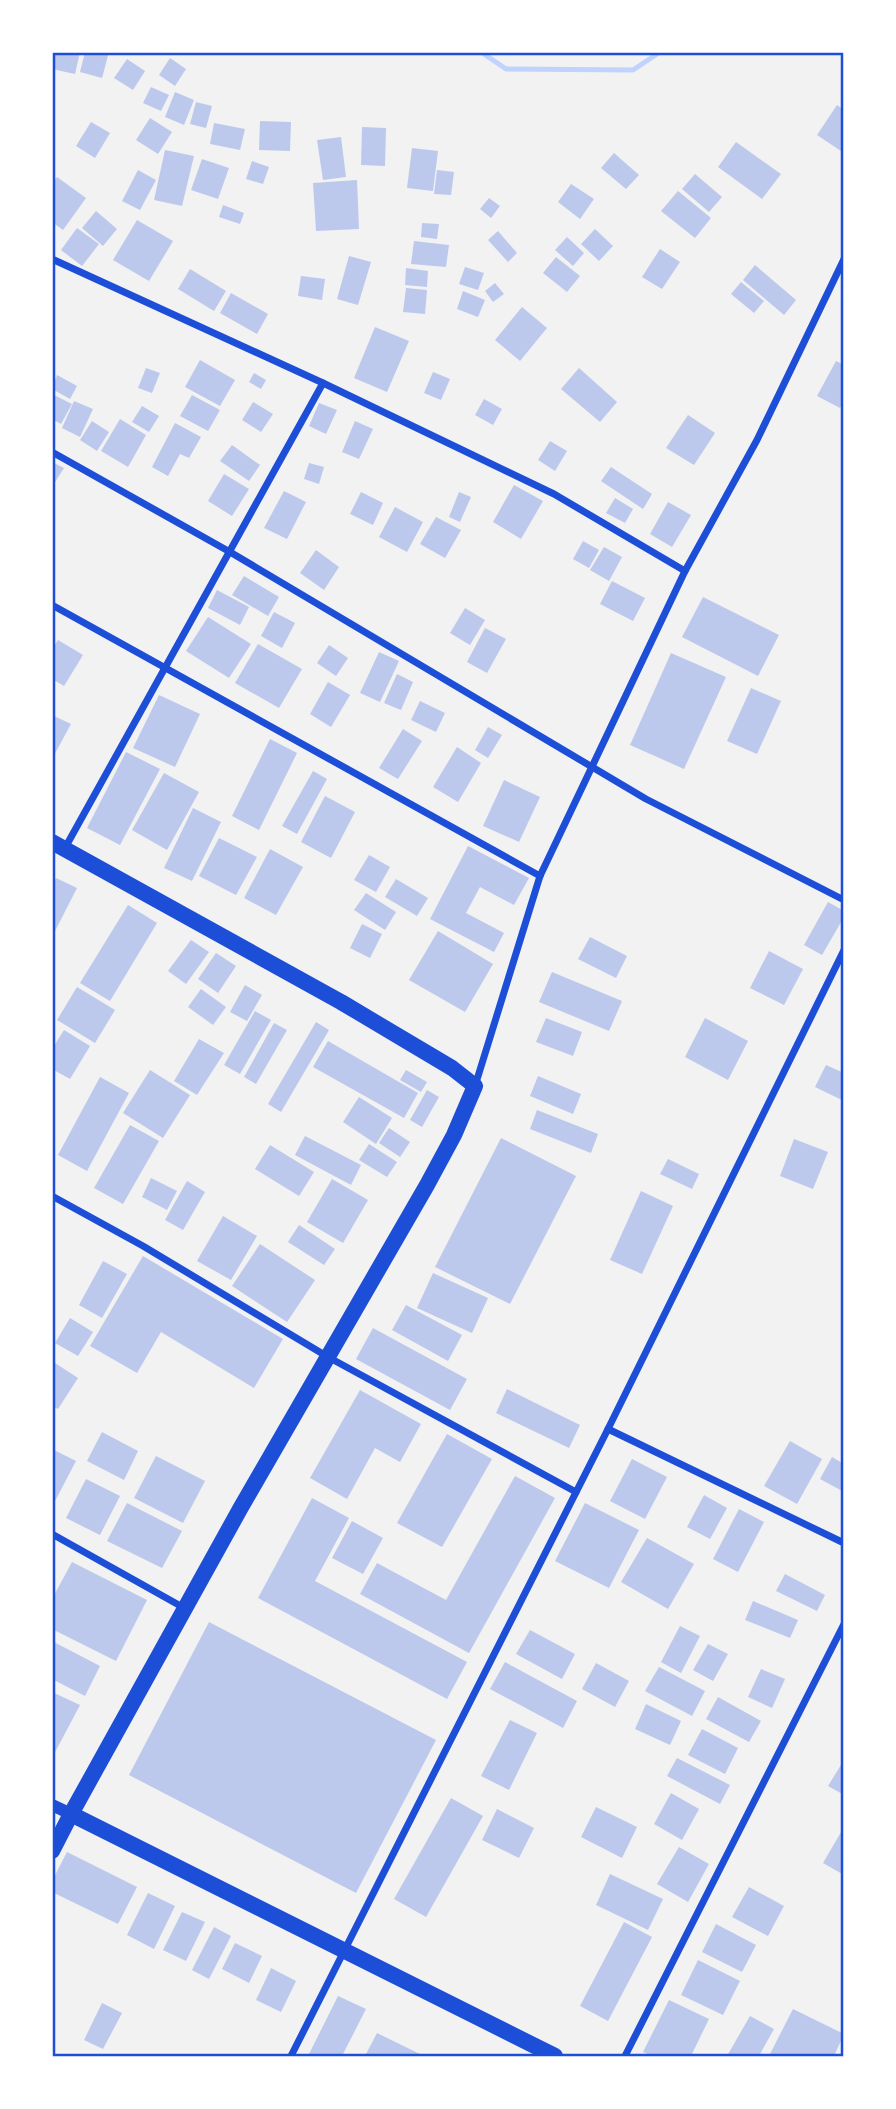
<svg xmlns="http://www.w3.org/2000/svg" width="896" height="2109" viewBox="0 0 896 2109" font-family="'Varela Round',sans-serif">
  <style>
    .lines { fill: none; stroke-linecap: round; stroke-linejoin: round }
    .stream { stroke: #bfd3fe; stroke-width: 5 }
    .building { fill: #bdc9ec }
    .minor { stroke: #1d4ed8; stroke-width: 7 }
    .tertiary { stroke: #1d4ed8; stroke-width: 12 }
    .primary { stroke: #1d4ed8; stroke-width: 16 }
    .trunk { stroke: #1d4ed8; stroke-width: 16 }
    .neatline { fill: none; stroke: #1d4ed8; stroke-width: 2.5 }
  </style>
  <rect width="100%" height="100%" fill="#f2f2f2"/>
  <g class="lines">
    <path class="stream" d="M481,52L506,69L633,70L660,52"/>
  </g>
  <g class="building">
    <path d="M52,52H80L75,74L52,69Z"/>
    <path d="M85,52H109L102,78L80,72Z"/>
    <path d="M170,58L186,69L175,86L159,75Z"/>
    <path d="M127,59L145,71L133,90L114,78Z"/>
    <path d="M151,87L169,95L161,111L143,103Z"/>
    <path d="M175,92L194,100L184,125L165,117Z"/>
    <path d="M196,102L212,106L206,128L190,124Z"/>
    <path d="M837,105L844,110L841,151L817,135Z"/>
    <path d="M150,118L172,132L158,154L136,140Z"/>
    <path d="M260,121L291,122L290,151L259,150Z"/>
    <path d="M91,122L110,133L95,158L76,146Z"/>
    <path d="M214,123L245,129L240,150L210,144Z"/>
    <path d="M362,127L386,128L385,166L361,165Z"/>
    <path d="M341,137L346,177L323,180L317,140Z"/>
    <path d="M736,142L781,174L762,199L718,167Z"/>
    <path d="M412,148L438,151L433,191L407,188Z"/>
    <path d="M165,150L194,156L182,206L154,200Z"/>
    <path d="M614,153L639,175L626,189L601,168Z"/>
    <path d="M202,159L229,168L218,199L191,190Z"/>
    <path d="M252,161L269,167L263,184L246,179Z"/>
    <path d="M138,170L156,180L140,210L122,201Z"/>
    <path d="M437,170L454,172L451,195L434,194Z"/>
    <path d="M695,174L722,197L709,212L682,189Z"/>
    <path d="M57,177L86,198L63,230L52,222V183Z"/>
    <path d="M357,180L359,229L316,231L313,183Z"/>
    <path d="M571,184L594,199L580,219L558,202Z"/>
    <path d="M678,191L711,218L695,238L661,211Z"/>
    <path d="M489,198L500,206L491,218L480,209Z"/>
    <path d="M223,205L244,213L240,224L219,217Z"/>
    <path d="M96,211L117,229L103,246L82,228Z"/>
    <path d="M137,220L173,241L149,281L113,260Z"/>
    <path d="M422,223L439,224L437,239L421,237Z"/>
    <path d="M77,228L99,244L82,266L61,250Z"/>
    <path d="M595,229L613,246L599,261L581,244Z"/>
    <path d="M498,231L517,253L508,262L488,240Z"/>
    <path d="M567,237L584,253L573,266L555,250Z"/>
    <path d="M414,241L449,245L446,267L411,264Z"/>
    <path d="M660,249L680,262L662,289L642,277Z"/>
    <path d="M349,256L371,262L358,305L337,299Z"/>
    <path d="M556,257L580,276L567,292L543,273Z"/>
    <path d="M755,265L796,300L784,315L743,280Z"/>
    <path d="M465,267L484,273L478,290L459,284Z"/>
    <path d="M406,268L428,271L427,287L405,285Z"/>
    <path d="M190,269L226,291L214,311L178,289Z"/>
    <path d="M301,276L325,279L322,300L298,296Z"/>
    <path d="M741,282L764,301L754,313L731,294Z"/>
    <path d="M495,283L504,294L493,302L485,291Z"/>
    <path d="M406,288L427,290L425,314L403,312Z"/>
    <path d="M463,291L485,300L478,317L457,309Z"/>
    <path d="M231,293L268,314L257,334L220,313Z"/>
    <path d="M522,307L547,328L520,361L495,340Z"/>
    <path d="M375,327L409,341L387,392L354,378Z"/>
    <path d="M200,360L235,380L220,406L185,387Z"/>
    <path d="M836,361L844,365V401L840,408L817,396Z"/>
    <path d="M146,368L160,373L152,393L138,388Z"/>
    <path d="M579,368L617,402L600,422L561,389Z"/>
    <path d="M433,372L450,379L441,400L424,393Z"/>
    <path d="M254,373L266,380L261,389L249,382Z"/>
    <path d="M57,375L77,386L70,399L52,389Z"/>
    <path d="M52,394L72,404L61,424L52,419Z"/>
    <path d="M192,395L220,410L208,431L180,416Z"/>
    <path d="M484,399L502,409L493,425L475,415Z"/>
    <path d="M74,401L93,409L80,437L62,428Z"/>
    <path d="M253,402L273,414L261,432L242,420Z"/>
    <path d="M319,403L337,410L326,434L309,426Z"/>
    <path d="M142,406L159,416L149,432L132,422Z"/>
    <path d="M688,415L715,433L694,465L666,448Z"/>
    <path d="M120,419L146,435L128,467L101,451Z"/>
    <path d="M92,421L109,432L97,451L80,440Z"/>
    <path d="M355,421L373,429L359,459L342,452Z"/>
    <path d="M175,423L201,437L189,458L180,454L168,476L152,467Z"/>
    <path d="M550,441L567,451L555,471L538,460Z"/>
    <path d="M232,445L260,465L249,481L220,461Z"/>
    <path d="M52,462L64,468L52,487Z"/>
    <path d="M309,463L324,467L319,484L304,479Z"/>
    <path d="M611,467L652,494L643,509L601,481Z"/>
    <path d="M224,474L249,489L232,516L208,501Z"/>
    <path d="M514,485L543,501L521,539L493,522Z"/>
    <path d="M284,491L306,502L287,539L264,528Z"/>
    <path d="M361,492L383,503L373,525L350,514Z"/>
    <path d="M459,492L471,497L460,522L449,517Z"/>
    <path d="M615,498L633,509L625,523L606,513Z"/>
    <path d="M668,502L691,515L672,547L650,534Z"/>
    <path d="M395,507L423,522L407,552L379,537Z"/>
    <path d="M436,517L461,530L445,558L420,544Z"/>
    <path d="M583,541L599,550L589,568L573,559Z"/>
    <path d="M604,547L622,557L609,581L590,570Z"/>
    <path d="M316,550L339,567L324,590L300,573Z"/>
    <path d="M244,576L279,597L268,616L232,595Z"/>
    <path d="M612,581L645,598L633,621L600,604Z"/>
    <path d="M217,590L249,607L240,625L208,608Z"/>
    <path d="M703,597L779,635L758,676L682,637Z"/>
    <path d="M465,608L485,620L470,645L450,633Z"/>
    <path d="M274,612L295,623L282,648L261,636Z"/>
    <path d="M208,617L251,644L229,678L186,651Z"/>
    <path d="M485,628L506,639L487,673L467,662Z"/>
    <path d="M58,640L83,655L64,686L52,679V649Z"/>
    <path d="M258,644L302,669L279,708L235,683Z"/>
    <path d="M329,645L348,658L336,676L317,663Z"/>
    <path d="M379,652L399,661L380,702L360,693Z"/>
    <path d="M671,653L726,677L684,769L630,745Z"/>
    <path d="M397,674L413,682L401,710L384,703Z"/>
    <path d="M328,682L350,695L331,727L310,714Z"/>
    <path d="M751,688L781,701L757,754L727,741Z"/>
    <path d="M159,695L200,714L175,767L133,748Z"/>
    <path d="M420,701L445,713L436,732L411,720Z"/>
    <path d="M52,715L71,724L52,759Z"/>
    <path d="M488,727L502,735L488,758L475,750Z"/>
    <path d="M403,729L422,741L398,779L379,768Z"/>
    <path d="M270,739L297,753L259,830L232,816Z"/>
    <path d="M457,747L481,763L458,802L433,787Z"/>
    <path d="M126,752L160,769L120,845L87,828Z"/>
    <path d="M313,771L327,779L297,834L282,826Z"/>
    <path d="M164,773L199,792L167,850L132,830Z"/>
    <path d="M504,780L540,797L519,842L483,826Z"/>
    <path d="M325,796L355,812L331,858L301,842Z"/>
    <path d="M193,808L221,822L192,881L164,868Z"/>
    <path d="M219,838L257,857L236,895L199,876Z"/>
    <path d="M468,846L529,878L514,905L480,887L466,913L504,933L494,952L430,919Z"/>
    <path d="M270,849L303,867L276,915L244,898Z"/>
    <path d="M369,855L390,867L376,892L354,880Z"/>
    <path d="M56,878L77,888L52,937V886Z"/>
    <path d="M396,879L428,898L417,916L385,897Z"/>
    <path d="M366,893L396,912L385,930L354,910Z"/>
    <path d="M828,902L844,911V917L822,955L804,945Z"/>
    <path d="M128,905L157,923L110,1001L80,983Z"/>
    <path d="M362,924L382,934L370,958L350,948Z"/>
    <path d="M438,931L493,964L465,1012L409,980Z"/>
    <path d="M590,937L627,956L616,978L578,959Z"/>
    <path d="M191,940L209,952L186,984L168,971Z"/>
    <path d="M769,951L803,969L784,1005L750,988Z"/>
    <path d="M216,953L236,966L218,993L198,979Z"/>
    <path d="M552,972L622,1001L609,1031L539,1002Z"/>
    <path d="M245,985L262,995L247,1021L230,1012Z"/>
    <path d="M77,987L115,1010L95,1043L57,1020Z"/>
    <path d="M201,989L226,1007L213,1025L188,1007Z"/>
    <path d="M255,1011L271,1020L240,1074L224,1065Z"/>
    <path d="M546,1018L582,1032L573,1056L536,1042Z"/>
    <path d="M705,1018L748,1041L728,1080L685,1057Z"/>
    <path d="M316,1022L329,1030L281,1112L268,1104Z"/>
    <path d="M274,1023L287,1030L256,1084L244,1077Z"/>
    <path d="M64,1030L90,1046L70,1079L52,1069V1049Z"/>
    <path d="M199,1039L224,1053L197,1095L174,1081Z"/>
    <path d="M328,1041L418,1093L404,1118L313,1067Z"/>
    <path d="M826,1065L844,1073V1101L815,1087Z"/>
    <path d="M150,1070L190,1095L163,1138L123,1113Z"/>
    <path d="M406,1070L427,1082L421,1092L400,1080Z"/>
    <path d="M538,1076L581,1094L573,1114L530,1096Z"/>
    <path d="M100,1077L129,1093L87,1171L58,1155Z"/>
    <path d="M427,1090L439,1097L422,1127L410,1120Z"/>
    <path d="M359,1097L392,1118L376,1144L343,1122Z"/>
    <path d="M537,1110L598,1134L591,1153L530,1129Z"/>
    <path d="M130,1125L159,1141L123,1204L94,1188Z"/>
    <path d="M389,1128L410,1142L400,1157L379,1143Z"/>
    <path d="M305,1136L361,1165L351,1185L295,1155Z"/>
    <path d="M501,1138L576,1176L510,1304L435,1267Z"/>
    <path d="M794,1139L828,1152L813,1189L780,1176Z"/>
    <path d="M369,1144L397,1162L387,1177L359,1160Z"/>
    <path d="M270,1145L314,1172L299,1196L255,1169Z"/>
    <path d="M668,1159L699,1174L692,1189L660,1174Z"/>
    <path d="M151,1178L177,1191L167,1210L142,1197Z"/>
    <path d="M332,1179L368,1200L343,1243L307,1222Z"/>
    <path d="M187,1181L205,1192L183,1230L165,1220Z"/>
    <path d="M641,1191L673,1206L642,1274L610,1260Z"/>
    <path d="M223,1216L257,1236L231,1280L197,1261Z"/>
    <path d="M299,1225L335,1249L324,1265L288,1242Z"/>
    <path d="M260,1244L315,1280L287,1322L232,1286Z"/>
    <path d="M143,1256L283,1339L254,1388L161,1332L137,1373L90,1346Z"/>
    <path d="M103,1261L127,1274L102,1318L79,1305Z"/>
    <path d="M433,1273L488,1298L472,1333L417,1308Z"/>
    <path d="M406,1305L462,1335L448,1361L392,1330Z"/>
    <path d="M70,1318L93,1332L78,1356L55,1343Z"/>
    <path d="M373,1328L467,1379L450,1410L356,1359Z"/>
    <path d="M52,1361L78,1378L58,1409L52,1406Z"/>
    <path d="M507,1389L580,1425L569,1448L496,1413Z"/>
    <path d="M360,1390L421,1424L400,1462L375,1448L347,1499L310,1478Z"/>
    <path d="M102,1432L138,1451L124,1480L87,1461Z"/>
    <path d="M447,1434L492,1459L442,1547L397,1523Z"/>
    <path d="M790,1441L822,1459L797,1504L764,1486Z"/>
    <path d="M52,1449L76,1461L54,1503L52,1502Z"/>
    <path d="M156,1456L205,1481L183,1523L134,1498Z"/>
    <path d="M832,1457L844,1464V1492L820,1479Z"/>
    <path d="M632,1459L667,1477L645,1519L610,1501Z"/>
    <path d="M515,1476L555,1498L469,1653L360,1594L377,1563L446,1600Z"/>
    <path d="M86,1479L120,1496L100,1535L66,1518Z"/>
    <path d="M704,1495L727,1508L710,1539L687,1527Z"/>
    <path d="M312,1498L349,1518L315,1581L467,1662L447,1699L258,1598Z"/>
    <path d="M127,1503L182,1531L162,1568L107,1541Z"/>
    <path d="M585,1503L639,1530L609,1588L555,1561Z"/>
    <path d="M739,1509L764,1522L738,1572L713,1559Z"/>
    <path d="M352,1521L383,1538L363,1574L332,1558Z"/>
    <path d="M647,1538L694,1564L668,1609L621,1582Z"/>
    <path d="M72,1562L147,1600L116,1661L52,1629V1599Z"/>
    <path d="M785,1574L825,1595L817,1611L776,1591Z"/>
    <path d="M753,1601L798,1620L790,1638L745,1620Z"/>
    <path d="M209,1622L436,1740L356,1893L129,1775Z"/>
    <path d="M680,1626L700,1636L681,1673L661,1662Z"/>
    <path d="M530,1630L575,1654L562,1679L516,1654Z"/>
    <path d="M52,1641L100,1666L85,1696L52,1679Z"/>
    <path d="M708,1644L728,1654L713,1681L693,1670Z"/>
    <path d="M505,1662L577,1701L563,1728L490,1689Z"/>
    <path d="M596,1663L629,1681L615,1707L582,1689Z"/>
    <path d="M659,1667L705,1691L692,1716L645,1691Z"/>
    <path d="M761,1669L785,1679L772,1708L748,1697Z"/>
    <path d="M52,1692L80,1705L52,1758Z"/>
    <path d="M718,1697L761,1721L749,1742L706,1719Z"/>
    <path d="M646,1704L681,1721L670,1745L635,1729Z"/>
    <path d="M510,1720L537,1733L509,1790L481,1776Z"/>
    <path d="M702,1729L738,1748L725,1774L688,1755Z"/>
    <path d="M677,1758L730,1785L720,1804L667,1776Z"/>
    <path d="M844,1760V1795L828,1786Z"/>
    <path d="M671,1793L699,1809L682,1840L654,1824Z"/>
    <path d="M451,1798L483,1816L426,1917L394,1899Z"/>
    <path d="M596,1807L637,1827L622,1858L581,1837Z"/>
    <path d="M497,1809L534,1828L519,1858L482,1840Z"/>
    <path d="M844,1827V1875L823,1863Z"/>
    <path d="M679,1847L709,1864L688,1902L657,1884Z"/>
    <path d="M67,1852L137,1887L118,1924L52,1892V1881Z"/>
    <path d="M610,1874L663,1899L648,1930L596,1905Z"/>
    <path d="M749,1887L784,1906L768,1936L732,1917Z"/>
    <path d="M148,1893L175,1906L154,1949L127,1935Z"/>
    <path d="M182,1912L205,1922L186,1961L163,1950Z"/>
    <path d="M624,1922L652,1937L608,2021L580,2006Z"/>
    <path d="M716,1924L756,1945L742,1972L702,1952Z"/>
    <path d="M214,1927L231,1936L209,1979L192,1970Z"/>
    <path d="M235,1943L262,1956L249,1983L222,1969Z"/>
    <path d="M698,1960L740,1981L723,2015L681,1995Z"/>
    <path d="M271,1968L296,1981L281,2012L256,2000Z"/>
    <path d="M338,1996L366,2009L342,2056H308Z"/>
    <path d="M669,2000L709,2019L691,2056H652L643,2052Z"/>
    <path d="M102,2003L122,2013L103,2049L84,2040Z"/>
    <path d="M793,2009L844,2034L834,2056H769Z"/>
    <path d="M750,2016L774,2029L759,2056H727Z"/>
    <path d="M377,2033L424,2056H365Z"/>
  </g>
  <g class="lines">
    <g class="minor">
      <path d="M52,259L323,383L554,494L685,571"/>
      <path d="M52,452L230,552L646,799L844,900"/>
      <path d="M52,605L540,876"/>
      <path d="M65,848L323,383"/>
      <path d="M475,1086L540,876L685,571L757,440L844,259"/>
      <path d="M52,1196L143,1246L328,1357L576,1492"/>
      <path d="M608,1429L844,1543"/>
      <path d="M52,1534L186,1609"/>
      <path d="M291,2056L608,1429L844,950"/>
      <path d="M625,2056L844,1624"/>
    </g>
    <path class="tertiary" d="M52,1805L71,1814"/>
    <path class="primary" d="M52,1851L71,1814"/>
    <path class="trunk" d="M52,842L341,1002L452,1068L475,1086L454,1135L427,1185L240,1509L71,1814L555,2056"/>
  </g>
  <rect width="896" height="2109" fill="none" stroke="#ffffff" stroke-width="108"/>
  <rect x="54" y="54" width="788" height="2001" class="neatline"/>
</svg>
